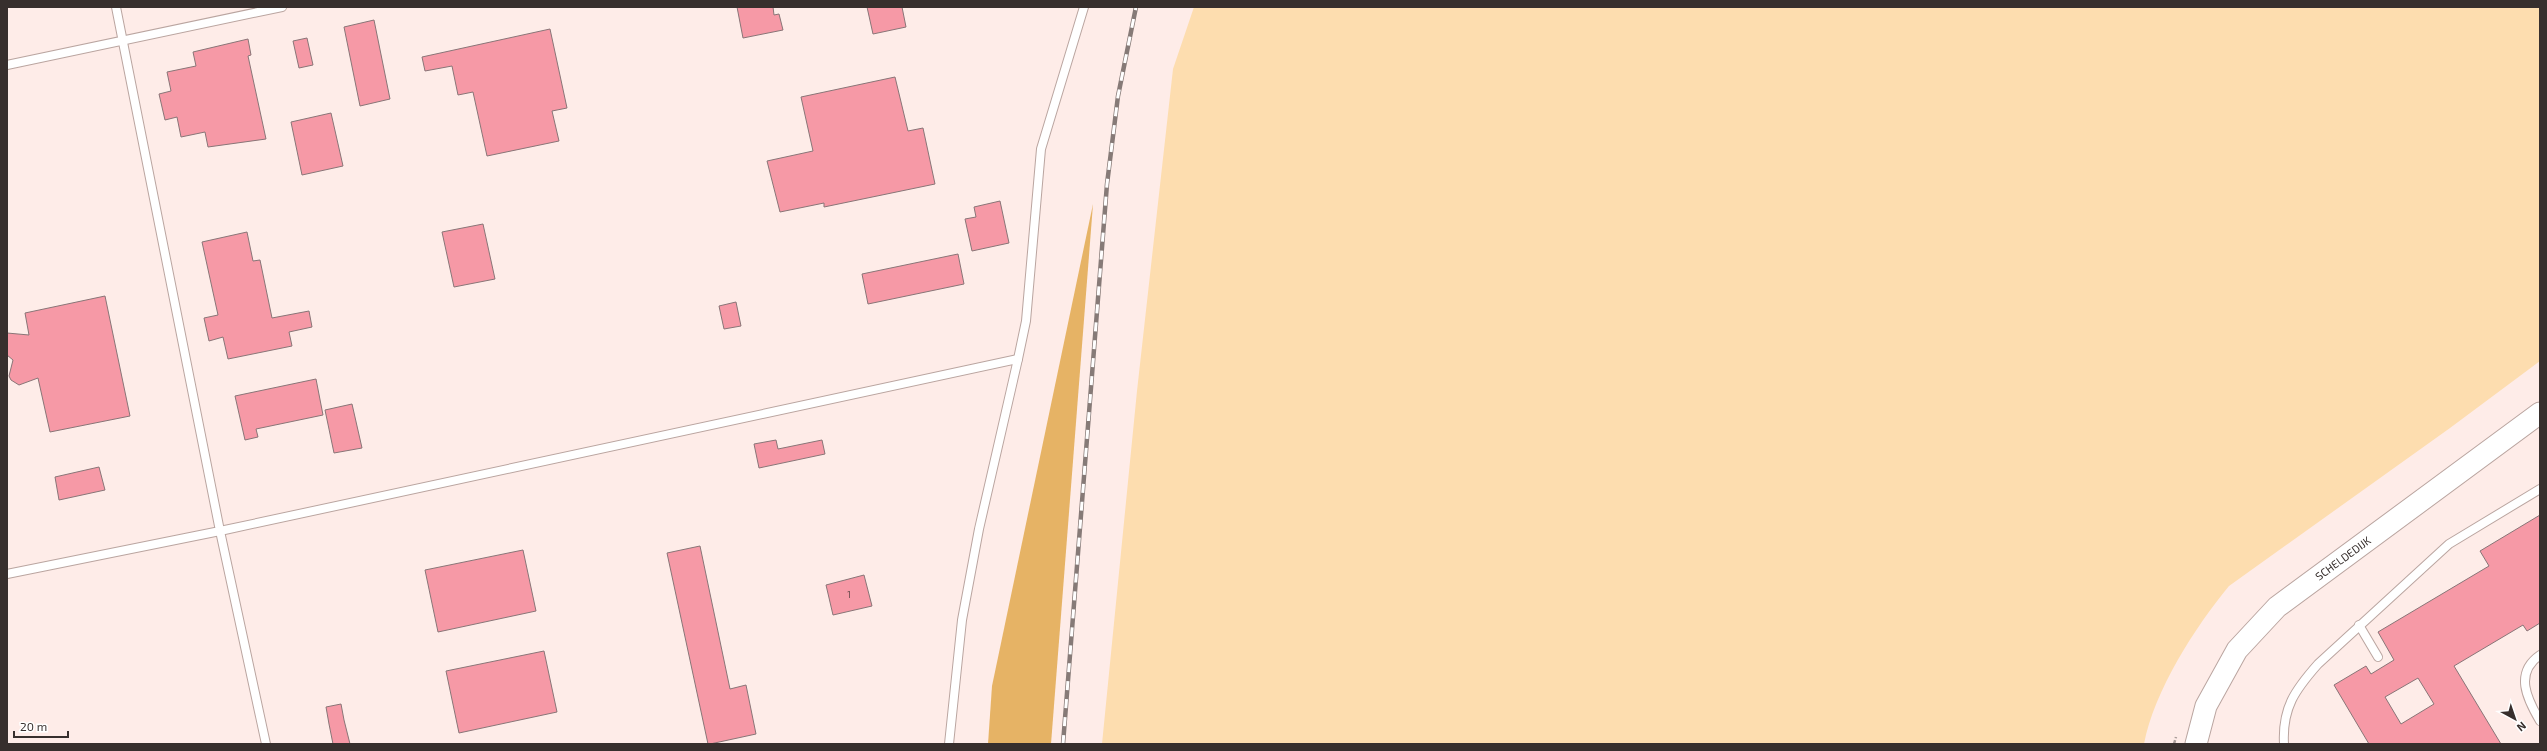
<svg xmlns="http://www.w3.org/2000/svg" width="2547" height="751" viewBox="0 0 2547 751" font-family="'Exo 2',sans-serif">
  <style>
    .green { fill: #fdddaf }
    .forest { fill: #e6b365 }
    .building { fill: #f699a6; stroke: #897577; fill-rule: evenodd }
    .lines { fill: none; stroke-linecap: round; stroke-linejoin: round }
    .service-casing { stroke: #baa5a0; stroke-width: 10 }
    .tertiary-casing { stroke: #baa5a0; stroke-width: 23 }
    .path { stroke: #a99c99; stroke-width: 2.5; stroke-dasharray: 4 2; stroke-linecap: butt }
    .service { stroke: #fff; stroke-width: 8 }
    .tertiary { stroke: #fff; stroke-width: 21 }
    .rail-casing { stroke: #867a77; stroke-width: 4.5 }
    .rail { stroke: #fff; stroke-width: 3; stroke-dasharray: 9; stroke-linecap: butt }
    .labels { text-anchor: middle; stroke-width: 3; stroke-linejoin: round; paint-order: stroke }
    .number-label { font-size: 9px; fill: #674a4b }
    .street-label { font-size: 11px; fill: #372f2d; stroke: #fff }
  </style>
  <rect width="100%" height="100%" fill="#feece8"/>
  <path class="green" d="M1194,7H2540V361L2450,428L2229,586C2195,627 2154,691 2144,744H1102L1137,391L1173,69Z"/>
  <path class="forest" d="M1093,204L1051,744H988L992,686Z"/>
  <g class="building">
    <path d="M737,7H773L774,15L779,14L783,30L743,38Z"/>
    <path d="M867,7H902L906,27L873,34Z"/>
    <path d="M374,20L390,99L360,106L344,27Z"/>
    <path d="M550,29L567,108L552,111L559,141L487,156L473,92L458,95L452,66L425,71L422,57Z"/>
    <path d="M307,38L313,65L299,68L293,41Z"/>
    <path d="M248,39L251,55L248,56L266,139L208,147L205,132L181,137L177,117L165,120L159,94L171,91L167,72L196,66L193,52Z"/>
    <path d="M895,77L908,131L923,128L935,184L824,207V203L780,212L767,161L813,151L801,97Z"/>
    <path d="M331,113L343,166L302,175L291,122Z"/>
    <path d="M1000,201L1009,243L972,251L965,219L976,217L974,207Z"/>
    <path d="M483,224L495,279L454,287L442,232Z"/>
    <path d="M247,232L253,261L260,260L272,318L309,311L312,327L289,332L292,346L228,359L223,337L209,341L204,318L218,315L202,242Z"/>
    <path d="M958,254L964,284L868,304L862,274Z"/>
    <path d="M105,296L130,416L50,432L38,378L19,385L11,380L9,376L13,360L7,355V333L29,335L25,313Z"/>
    <path d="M736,302L741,326L724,329L719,306Z"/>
    <path d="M316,379L323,415L256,429L258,437L245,440L235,396Z"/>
    <path d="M352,404L362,448L334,453L325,410Z"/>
    <path d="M776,440L778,449L822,440L825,454L759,468L754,444Z"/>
    <path d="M99,467L105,490L59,500L55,477Z"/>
    <path d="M2540,515V623L2527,631L2523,625L2454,666L2501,744H2369L2334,685L2366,666L2371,674L2394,660L2378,632L2489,566L2480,551ZM2418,678L2434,704L2401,724L2385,697Z"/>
    <path d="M700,546L730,689L746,685L756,734L710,744H708L667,553Z"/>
    <path d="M523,550L536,611L438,632L425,570Z"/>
    <path d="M864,575L872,606L833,615L826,585Z"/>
    <path d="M544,651L557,712L459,733L446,671Z"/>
    <path d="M341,704L344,720L350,744H333L329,724L326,707Z"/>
  </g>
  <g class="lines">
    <defs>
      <g id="service">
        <path d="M7,65L282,7"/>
        <path d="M1018,359L1026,321L1041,149L1084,7"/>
        <path d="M7,574L220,531L116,7"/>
        <path d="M2359,625L2378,657"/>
        <path d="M2540,655C2514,673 2527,699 2540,721"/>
        <path d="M266,744L220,531L1018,359L979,529L962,620L949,744"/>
        <path d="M2284,744C2282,708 2295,690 2318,664L2449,544L2540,489"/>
      </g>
      <g id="tertiary">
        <path id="s1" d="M2196,744L2206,706L2237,650L2277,607L2540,413"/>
      </g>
    </defs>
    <use href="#service" class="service-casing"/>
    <use href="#tertiary" class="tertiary-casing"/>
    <path class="path" d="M2174,744L2176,737"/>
    <use href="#service" class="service"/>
    <use href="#tertiary" class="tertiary"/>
    <defs>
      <path id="rail" d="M1063,744L1107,184L1118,96L1136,7"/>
    </defs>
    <use href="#rail" class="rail-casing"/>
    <use href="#rail" class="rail"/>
  </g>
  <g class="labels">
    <g class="number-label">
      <text x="849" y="598">1</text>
    </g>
    <g class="street-label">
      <text dy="4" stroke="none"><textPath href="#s1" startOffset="244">SCHELDEDIJK</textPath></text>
    </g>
  </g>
  <rect width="2547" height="751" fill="none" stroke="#372f2d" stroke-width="16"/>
  <g transform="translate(2515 719) rotate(140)" stroke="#ffffff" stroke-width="3" paint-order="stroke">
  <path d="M0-3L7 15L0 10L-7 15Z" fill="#372f2d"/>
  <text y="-6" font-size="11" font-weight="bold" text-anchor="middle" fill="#372f2d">N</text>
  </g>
  <path d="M14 731v6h54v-6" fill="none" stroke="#372f2d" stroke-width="2"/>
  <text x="20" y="731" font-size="12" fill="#372f2d" stroke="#ffffff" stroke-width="3" paint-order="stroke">20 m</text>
</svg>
